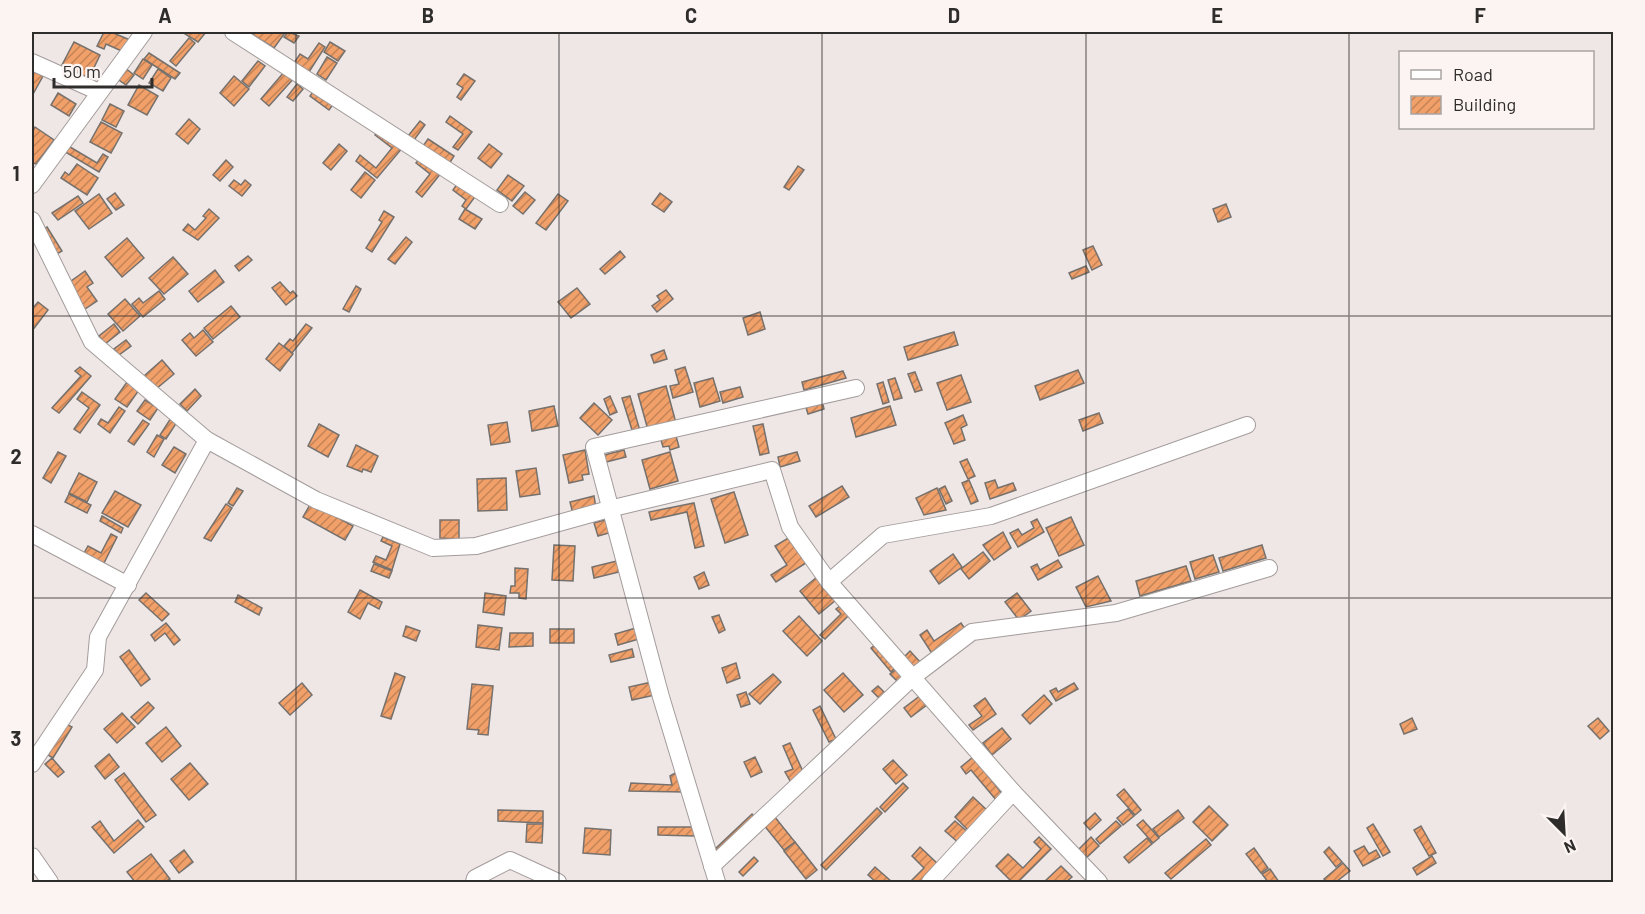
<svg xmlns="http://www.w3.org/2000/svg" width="1645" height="914" viewBox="0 0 1645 914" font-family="Barlow,sans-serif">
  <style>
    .building { fill: url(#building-hatch); stroke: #76716d; stroke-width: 1.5 }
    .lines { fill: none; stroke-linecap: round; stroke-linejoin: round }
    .minor-casing { stroke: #a39c9b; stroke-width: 18 }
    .minor { stroke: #fff; stroke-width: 16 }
    .grid { fill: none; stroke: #2f2c2c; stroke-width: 1.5; stroke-opacity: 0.55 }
    .neatline { fill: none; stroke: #2f2c2c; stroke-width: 2 }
    .grid-label { font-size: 20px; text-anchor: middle; font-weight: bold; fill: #2f2c2c }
  </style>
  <defs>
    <pattern id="building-hatch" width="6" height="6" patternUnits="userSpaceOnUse" patternTransform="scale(1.5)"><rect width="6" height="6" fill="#f2a06a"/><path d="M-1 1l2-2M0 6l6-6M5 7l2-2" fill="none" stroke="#c48357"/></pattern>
  </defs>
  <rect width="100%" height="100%" fill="#eee7e5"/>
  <g class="building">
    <path d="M104,32H111L130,40L124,52L106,44L104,49L97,46Z"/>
    <path d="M182,32H206L198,42Z"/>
    <path d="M256,32H280L284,34L274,48L253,35Z"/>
    <path d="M288,32L299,36L294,43L284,37Z"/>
    <path d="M189,38L195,43L176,66L170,61Z"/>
    <path d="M74,42L100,55L89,78L62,65Z"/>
    <path d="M330,42L345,51L338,61L324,52Z"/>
    <path d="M319,43L325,47L309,72L294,63L300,54L308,59Z"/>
    <path d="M149,53L180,73L175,79L144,59Z"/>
    <path d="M327,57L337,63L326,80L317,74Z"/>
    <path d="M143,59L152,65L143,79L134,73Z"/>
    <path d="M258,61L265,66L249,87L242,81Z"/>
    <path d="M124,67L134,75L126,85L116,78Z"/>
    <path d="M158,69L171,78L163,91L149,83Z"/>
    <path d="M32,70L43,76L32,96Z"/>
    <path d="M285,71L294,78L269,106L261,99Z"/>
    <path d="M464,74L475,81L461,100L457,97L463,88L457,84Z"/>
    <path d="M234,76L249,89L234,106L220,93Z"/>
    <path d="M297,84L303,89L293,101L287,97Z"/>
    <path d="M139,85L158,96L147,115L128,105Z"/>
    <path d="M315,89L334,103L329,110L310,96Z"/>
    <path d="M58,93L76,104L69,116L51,105Z"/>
    <path d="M110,104L124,111L116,127L102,120Z"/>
    <path d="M450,116L472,132L458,150L453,147L463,134L446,122Z"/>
    <path d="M189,119L200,129L188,144L176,134Z"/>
    <path d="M420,121L425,125L414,140L408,136Z"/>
    <path d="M101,122L122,133L111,153L90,142Z"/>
    <path d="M35,127L54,140L36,164L32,163V133Z"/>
    <path d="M380,129L404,146L377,178L356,161L360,155L376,168L392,148L375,135Z"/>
    <path d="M428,139L454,156L449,164L423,146Z"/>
    <path d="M65,144L97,163L103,154L108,157L99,172L62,150Z"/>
    <path d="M339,144L347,151L331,170L323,163Z"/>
    <path d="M489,144L502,154L491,168L478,158Z"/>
    <path d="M421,157L441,173L422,197L416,192L430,174L416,163Z"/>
    <path d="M226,160L233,167L220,181L213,175Z"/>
    <path d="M77,164L98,178L87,195L61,178L65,172L69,175Z"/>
    <path d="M798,166L804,170L789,190L784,187Z"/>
    <path d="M365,172L375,180L361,198L351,190Z"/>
    <path d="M508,175L524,186L512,201L497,190Z"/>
    <path d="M234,180L241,185L245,180L251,185L242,196L229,186Z"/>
    <path d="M459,181L477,194L466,209L462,206L466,200L453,190Z"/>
    <path d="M525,192L535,200L523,214L513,206Z"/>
    <path d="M115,193L124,205L116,210L107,199Z"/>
    <path d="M660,193L672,202L664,212L652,204Z"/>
    <path d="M99,194L112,213L89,229L75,211Z"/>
    <path d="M558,194L568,201L546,230L536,223Z"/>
    <path d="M78,196L83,203L58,220L52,213Z"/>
    <path d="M1226,204L1231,217L1218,222L1213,209Z"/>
    <path d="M209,209L219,218L198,240L183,230L188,224L195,230L206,218L203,216Z"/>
    <path d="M465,209L482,219L475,229L459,219Z"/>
    <path d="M384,211L394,217L372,252L366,248L382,222L379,220Z"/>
    <path d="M47,227L62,251L55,255L40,231Z"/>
    <path d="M406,237L412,242L395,264L388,259Z"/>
    <path d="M127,238L144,258L122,277L105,257Z"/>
    <path d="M1093,246L1102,265L1092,270L1083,250Z"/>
    <path d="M620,251L625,257L605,274L600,269Z"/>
    <path d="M248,256L252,260L239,271L235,266Z"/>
    <path d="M173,257L188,274L164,294L149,278Z"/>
    <path d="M1086,266L1089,272L1072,279L1069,273Z"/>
    <path d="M215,270L224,282L198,302L189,291Z"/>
    <path d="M85,271L93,283L87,287L97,301L85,309L67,284Z"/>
    <path d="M280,282L290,293L293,291L297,296L286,305L272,288Z"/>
    <path d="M356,286L361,289L349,312L343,309Z"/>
    <path d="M577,288L590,304L571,318L558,302Z"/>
    <path d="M666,290L673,299L657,312L652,306L660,300L657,296Z"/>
    <path d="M159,291L165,299L143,317L132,304L139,298L143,303Z"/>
    <path d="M125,299L140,316L123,331L108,314Z"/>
    <path d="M38,302L48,310L32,331V309Z"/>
    <path d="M231,306L240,317L213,339L204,328Z"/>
    <path d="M760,312L765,329L748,335L743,318Z"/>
    <path d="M114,324L120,332L105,344L99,336Z"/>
    <path d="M306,324L312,328L292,353L284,346L290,339L293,341Z"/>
    <path d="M203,330L213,342L196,356L182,340L190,333L194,338Z"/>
    <path d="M954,332L958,345L908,360L904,347Z"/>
    <path d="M126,340L131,346L119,355L114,349Z"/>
    <path d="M279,343L293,354L280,371L266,359Z"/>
    <path d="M664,350L667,359L654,363L651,355Z"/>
    <path d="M162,360L174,374L156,389L144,376Z"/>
    <path d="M80,367L91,376L59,413L52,408L81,376L75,371Z"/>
    <path d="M685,367L693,392L673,398L670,386L679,384L675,370Z"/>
    <path d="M1078,370L1084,383L1040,400L1035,386Z"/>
    <path d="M843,371L846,378L804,390L802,382Z"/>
    <path d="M915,372L922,390L915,392L908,374Z"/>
    <path d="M961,375L971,402L947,410L937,383Z"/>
    <path d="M713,378L720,401L700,407L694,383Z"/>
    <path d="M895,378L902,398L894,400L888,380Z"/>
    <path d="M127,382L139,390L127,407L115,399Z"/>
    <path d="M883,382L889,402L883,404L877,384Z"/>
    <path d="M666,386L676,423L648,430L638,394Z"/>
    <path d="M740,387L743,397L723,403L720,392Z"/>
    <path d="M195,389L201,396L187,411L180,404Z"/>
    <path d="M82,392L100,405L80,433L74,429L89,408L77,399Z"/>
    <path d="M610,396L617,412L610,415L604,399Z"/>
    <path d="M630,396L640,431L633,433L622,398Z"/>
    <path d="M821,397L824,409L808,414L804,401Z"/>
    <path d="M145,400L158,408L150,420L137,411Z"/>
    <path d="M594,403L612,420L598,435L580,418Z"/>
    <path d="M554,406L558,426L532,431L529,411Z"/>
    <path d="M890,406L896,425L856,437L851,418Z"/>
    <path d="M119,407L125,411L110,433L98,424L101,419L108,423Z"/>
    <path d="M1099,413L1103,423L1083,431L1079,420Z"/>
    <path d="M963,415L967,425L961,428L965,440L954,444L945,423Z"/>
    <path d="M171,418L177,422L166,439L160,435Z"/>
    <path d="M143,420L149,424L134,445L128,441Z"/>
    <path d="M507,422L510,442L491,445L488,425Z"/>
    <path d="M319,424L339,435L328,457L308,446Z"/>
    <path d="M763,424L769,453L760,455L753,426Z"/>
    <path d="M157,435L164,439L154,457L147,452Z"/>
    <path d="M676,436L679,447L670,450L669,446L663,447L661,440Z"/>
    <path d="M356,445L378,456L371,472L363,469L362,472L347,466Z"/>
    <path d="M174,447L186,454L175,473L162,465Z"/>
    <path d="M585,450L589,474L582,475L583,480L569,483L563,455Z"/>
    <path d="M624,450L626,457L602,463L600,456Z"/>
    <path d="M58,452L66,456L51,483L43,478Z"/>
    <path d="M670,452L678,481L650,489L642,460Z"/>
    <path d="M797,452L800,461L780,467L778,457Z"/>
    <path d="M967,459L975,476L968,479L960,462Z"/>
    <path d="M536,468L540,494L520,497L516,471Z"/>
    <path d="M79,473L97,482L87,502L69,493Z"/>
    <path d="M506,478L507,510L478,511L477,479Z"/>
    <path d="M969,480L978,501L971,504L962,483Z"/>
    <path d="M995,480L998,488L1013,483L1016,490L990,499L985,483Z"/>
    <path d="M842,486L849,497L816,517L809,506Z"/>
    <path d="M945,486L952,501L946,504L939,489Z"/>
    <path d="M237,488L243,491L233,506L228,503Z"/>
    <path d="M937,488L946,510L924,515L916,498Z"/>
    <path d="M115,491L141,505L128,527L102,513Z"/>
    <path d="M734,492L748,535L725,543L711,499Z"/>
    <path d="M69,494L91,505L87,513L65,502Z"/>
    <path d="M594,496L596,508L573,514L570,502Z"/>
    <path d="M311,503L353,526L345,540L303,517Z"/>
    <path d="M694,503L704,546L695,548L687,512L651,520L649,512Z"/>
    <path d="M226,504L232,508L211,541L204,538Z"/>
    <path d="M102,516L123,528L121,533L100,521Z"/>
    <path d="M1071,517L1084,545L1059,556L1046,528Z"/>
    <path d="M608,519L612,532L598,536L594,523Z"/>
    <path d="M1037,519L1044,532L1018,547L1010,533L1018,529L1022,535L1034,528L1031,522Z"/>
    <path d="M440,520H459V539L440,538Z"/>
    <path d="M1003,532L1011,548L994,560L983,545Z"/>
    <path d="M111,534L117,537L103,565L83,555L88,546L101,553Z"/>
    <path d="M383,537L400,544L392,570L373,562L376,556L386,560L392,546L381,541Z"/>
    <path d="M790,537L806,563L776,582L771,575L787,565L775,546Z"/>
    <path d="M554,545L575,546L573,581L552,580Z"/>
    <path d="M1262,545L1266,558L1223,571L1219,558Z"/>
    <path d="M983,552L990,561L969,579L961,569Z"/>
    <path d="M953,554L962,567L939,584L930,571Z"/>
    <path d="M1213,555L1219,572L1195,579L1190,562Z"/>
    <path d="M1058,560L1062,567L1038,580L1031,567L1037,564L1040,570Z"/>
    <path d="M617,561L619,572L594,578L592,567Z"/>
    <path d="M374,564L392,571L389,578L371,571Z"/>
    <path d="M1186,566L1191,581L1140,596L1136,581Z"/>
    <path d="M515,568L528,569L526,599L519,598V593H510L511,586H515Z"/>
    <path d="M704,572L709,585L699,589L694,577Z"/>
    <path d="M1098,576L1111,601L1086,607L1076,587Z"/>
    <path d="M817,577L836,600L819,614L800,591Z"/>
    <path d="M360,590L382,602L379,609L368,603L360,619L348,612Z"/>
    <path d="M146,593L169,614L162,621L139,600Z"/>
    <path d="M485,593L506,596L504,615L483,612Z"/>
    <path d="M1017,593L1031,611L1019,620L1005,602Z"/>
    <path d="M238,595L262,608L259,615L235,602Z"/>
    <path d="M840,606L849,615L825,639L820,635L841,614L836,609Z"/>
    <path d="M719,615L725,630L719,633L712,617Z"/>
    <path d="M799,616L822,641L807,656L783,631Z"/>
    <path d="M166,623L180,640L174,645L165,633L155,641L151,635Z"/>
    <path d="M961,623L967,632L933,655L920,635L927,630L934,641Z"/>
    <path d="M478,625L502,628L499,650L476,647Z"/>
    <path d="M406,626L420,631L416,641L403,636Z"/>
    <path d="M636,628L639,639L618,645L615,634Z"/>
    <rect x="550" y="629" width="24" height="14"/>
    <path d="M510,633H533V646L509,647Z"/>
    <path d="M876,644L896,667L891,672L871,648Z"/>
    <path d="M632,649L634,657L611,662L609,655Z"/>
    <path d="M129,650L150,679L141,686L120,657Z"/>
    <path d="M910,651L921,663L914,670L903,658Z"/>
    <path d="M736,663L740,678L727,683L722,668Z"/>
    <path d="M896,669L907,681L884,703L872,691L878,686L885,693L897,681L890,674Z"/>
    <path d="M395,673L405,677L391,719L381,716Z"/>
    <path d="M843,673L863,695L844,712L824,690Z"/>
    <path d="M773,674L781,682L760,704L749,694Z"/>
    <path d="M652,682L655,695L632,700L629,687Z"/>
    <path d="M302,683L312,695L290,715L279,703Z"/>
    <path d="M1074,683L1078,689L1056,701L1050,691L1056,688L1058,692Z"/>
    <path d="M472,684L493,686L488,735L478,734L479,730L467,729Z"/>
    <path d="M746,692L750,704L741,707L737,695Z"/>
    <path d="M921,695L928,704L911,717L904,708Z"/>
    <path d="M1044,695L1052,704L1030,724L1022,715Z"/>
    <path d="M985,698L996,714L973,730L969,725L982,716L974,706Z"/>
    <path d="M148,702L154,708L138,724L131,717Z"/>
    <path d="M820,706L836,739L829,742L813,710Z"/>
    <path d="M122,713L135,727L117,743L104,729Z"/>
    <path d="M1412,718L1417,729L1404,734L1400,724Z"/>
    <path d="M1598,718L1609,731L1600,739L1588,726Z"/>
    <path d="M66,724L72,727L53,758L48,755Z"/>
    <path d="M166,727L181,746L162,762L146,743Z"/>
    <path d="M1002,728L1011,739L992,755L983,743Z"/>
    <path d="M790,743L805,776L793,786L785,772L793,769L783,746Z"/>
    <path d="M109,754L119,767L105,779L95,766Z"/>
    <path d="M755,757L762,772L751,777L744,762Z"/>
    <path d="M973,757L1004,796L997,801L971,770L966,774L961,767Z"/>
    <path d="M52,758L64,772L58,777L45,764Z"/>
    <path d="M893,760L907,775L896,784L883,769Z"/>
    <path d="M190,763L208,784L189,800L171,779Z"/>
    <path d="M677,772L683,792L629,791L631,783L672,785L670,776Z"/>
    <path d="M124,773L156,815L146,822L115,780Z"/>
    <path d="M903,783L908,788L885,812L880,807Z"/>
    <path d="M1124,789L1141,810L1135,815L1117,795Z"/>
    <path d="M973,797L989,812L970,832L955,817Z"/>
    <path d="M1209,806L1228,825L1212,841L1193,822Z"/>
    <path d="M877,808L882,813L826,870L821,865Z"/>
    <path d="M1128,809L1134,816L1123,825L1117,818Z"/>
    <path d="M498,810L543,811V823L498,821Z"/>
    <path d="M1178,810L1184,818L1159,837L1153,829Z"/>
    <path d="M1095,813L1101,820L1090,830L1084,823Z"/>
    <path d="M752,814L757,820L720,854L715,849Z"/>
    <path d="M774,816L795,842L784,850L763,824Z"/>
    <path d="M138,820L144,827L114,853L92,827L100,821L114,841Z"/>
    <path d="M1143,820L1159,838L1153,843L1137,825Z"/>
    <path d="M955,821L969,833L960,844L945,831Z"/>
    <path d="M1116,821L1121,826L1100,844L1096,839Z"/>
    <path d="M527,824H543L542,843L526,842Z"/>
    <path d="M1373,824L1390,852L1383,856L1367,828Z"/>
    <path d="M1421,826L1436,853L1429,856L1414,830Z"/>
    <path d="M658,827H695L694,836L658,835Z"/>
    <path d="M585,828L611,830L610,855L583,853Z"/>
    <path d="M1039,837L1051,849L1018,882H1012L996,866L1008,854L1023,868L1041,849L1034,842Z"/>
    <path d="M1091,837L1099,846L1084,860L1076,852Z"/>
    <path d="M1147,838L1152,844L1129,863L1124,857Z"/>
    <path d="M1206,839L1211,845L1171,879L1165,873Z"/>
    <path d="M795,842L817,870L806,879L784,851Z"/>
    <path d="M1364,846L1369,854L1376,850L1380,857L1363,866L1354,851Z"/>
    <path d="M920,847L939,865L923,882H910L924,868L912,856Z"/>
    <path d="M1329,847L1342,862L1336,867L1324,852Z"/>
    <path d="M1254,848L1268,868L1261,873L1246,854Z"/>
    <path d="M184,850L193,862L179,873L170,861Z"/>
    <path d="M151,854L170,879L164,882H135L127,872Z"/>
    <path d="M1432,856L1436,863L1417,875L1413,868Z"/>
    <path d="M754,857L758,861L743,876L739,872Z"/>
    <path d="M1343,863L1350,871L1336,882H1327L1324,879Z"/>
    <path d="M1061,866L1072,877L1066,882H1044Z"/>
    <path d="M875,867L892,882H876L868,875Z"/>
    <path d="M1270,869L1279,882H1268L1262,874Z"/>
  </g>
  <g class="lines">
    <defs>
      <g id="minor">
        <path d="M233,32L500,204"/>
        <path d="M32,62L99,92"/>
        <path d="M32,185L144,32"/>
        <path d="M32,220L92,342L207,440L316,500L433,548L476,546L609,509L772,470L790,527L829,582L1013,792L1099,882"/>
        <path d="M32,534L128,585"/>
        <path d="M829,582L883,535L991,516L1247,425"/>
        <path d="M32,764L95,670L98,637L207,440"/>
        <path d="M32,856L50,882"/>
        <path d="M712,866L913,677L972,632L1116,613L1269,568"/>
        <path d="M474,882L475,878L510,860L558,882"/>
        <path d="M717,882L661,697L594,447L856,388"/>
        <path d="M930,882L1013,792"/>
      </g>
    </defs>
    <use href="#minor" class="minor-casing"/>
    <use href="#minor" class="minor"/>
  </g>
  <path class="grid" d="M296,32V882M559,32V882M822,32V882M1086,32V882M1349,32V882M32,316H1614M32,598H1614"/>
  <rect width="1645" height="914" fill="none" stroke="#fbf4f3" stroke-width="66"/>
  <rect x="1399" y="51" width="195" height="78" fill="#fbf4f3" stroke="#a9a4a3" stroke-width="1.5"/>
  <rect x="1411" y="70" width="30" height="9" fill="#ffffff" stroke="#a9a4a3" stroke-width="1.5"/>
  <text x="1453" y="81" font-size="18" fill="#2f2c2c">Road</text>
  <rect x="1411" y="96" width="30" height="18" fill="url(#building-hatch)" stroke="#a9a4a3" stroke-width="1.5"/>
  <text x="1453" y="111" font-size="18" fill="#2f2c2c">Building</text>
  <g transform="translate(1564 833) rotate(156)" stroke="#fbf4f3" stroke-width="4.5" paint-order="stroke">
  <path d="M0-4.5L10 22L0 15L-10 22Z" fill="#2f2c2c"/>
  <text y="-9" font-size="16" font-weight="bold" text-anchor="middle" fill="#2f2c2c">N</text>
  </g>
  <path d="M54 78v9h98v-9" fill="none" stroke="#2f2c2c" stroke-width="3"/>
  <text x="63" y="78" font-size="18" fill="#2f2c2c" stroke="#fbf4f3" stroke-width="4.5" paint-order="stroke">50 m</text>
  <rect x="33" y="33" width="1579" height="848" class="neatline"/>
  <g class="grid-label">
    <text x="165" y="23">A</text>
    <text x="428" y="23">B</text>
    <text x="691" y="23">C</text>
    <text x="954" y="23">D</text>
    <text x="1217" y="23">E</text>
    <text x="1480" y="23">F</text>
    <text x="16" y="181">1</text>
    <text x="16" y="464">2</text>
    <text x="16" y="746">3</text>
  </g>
</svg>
